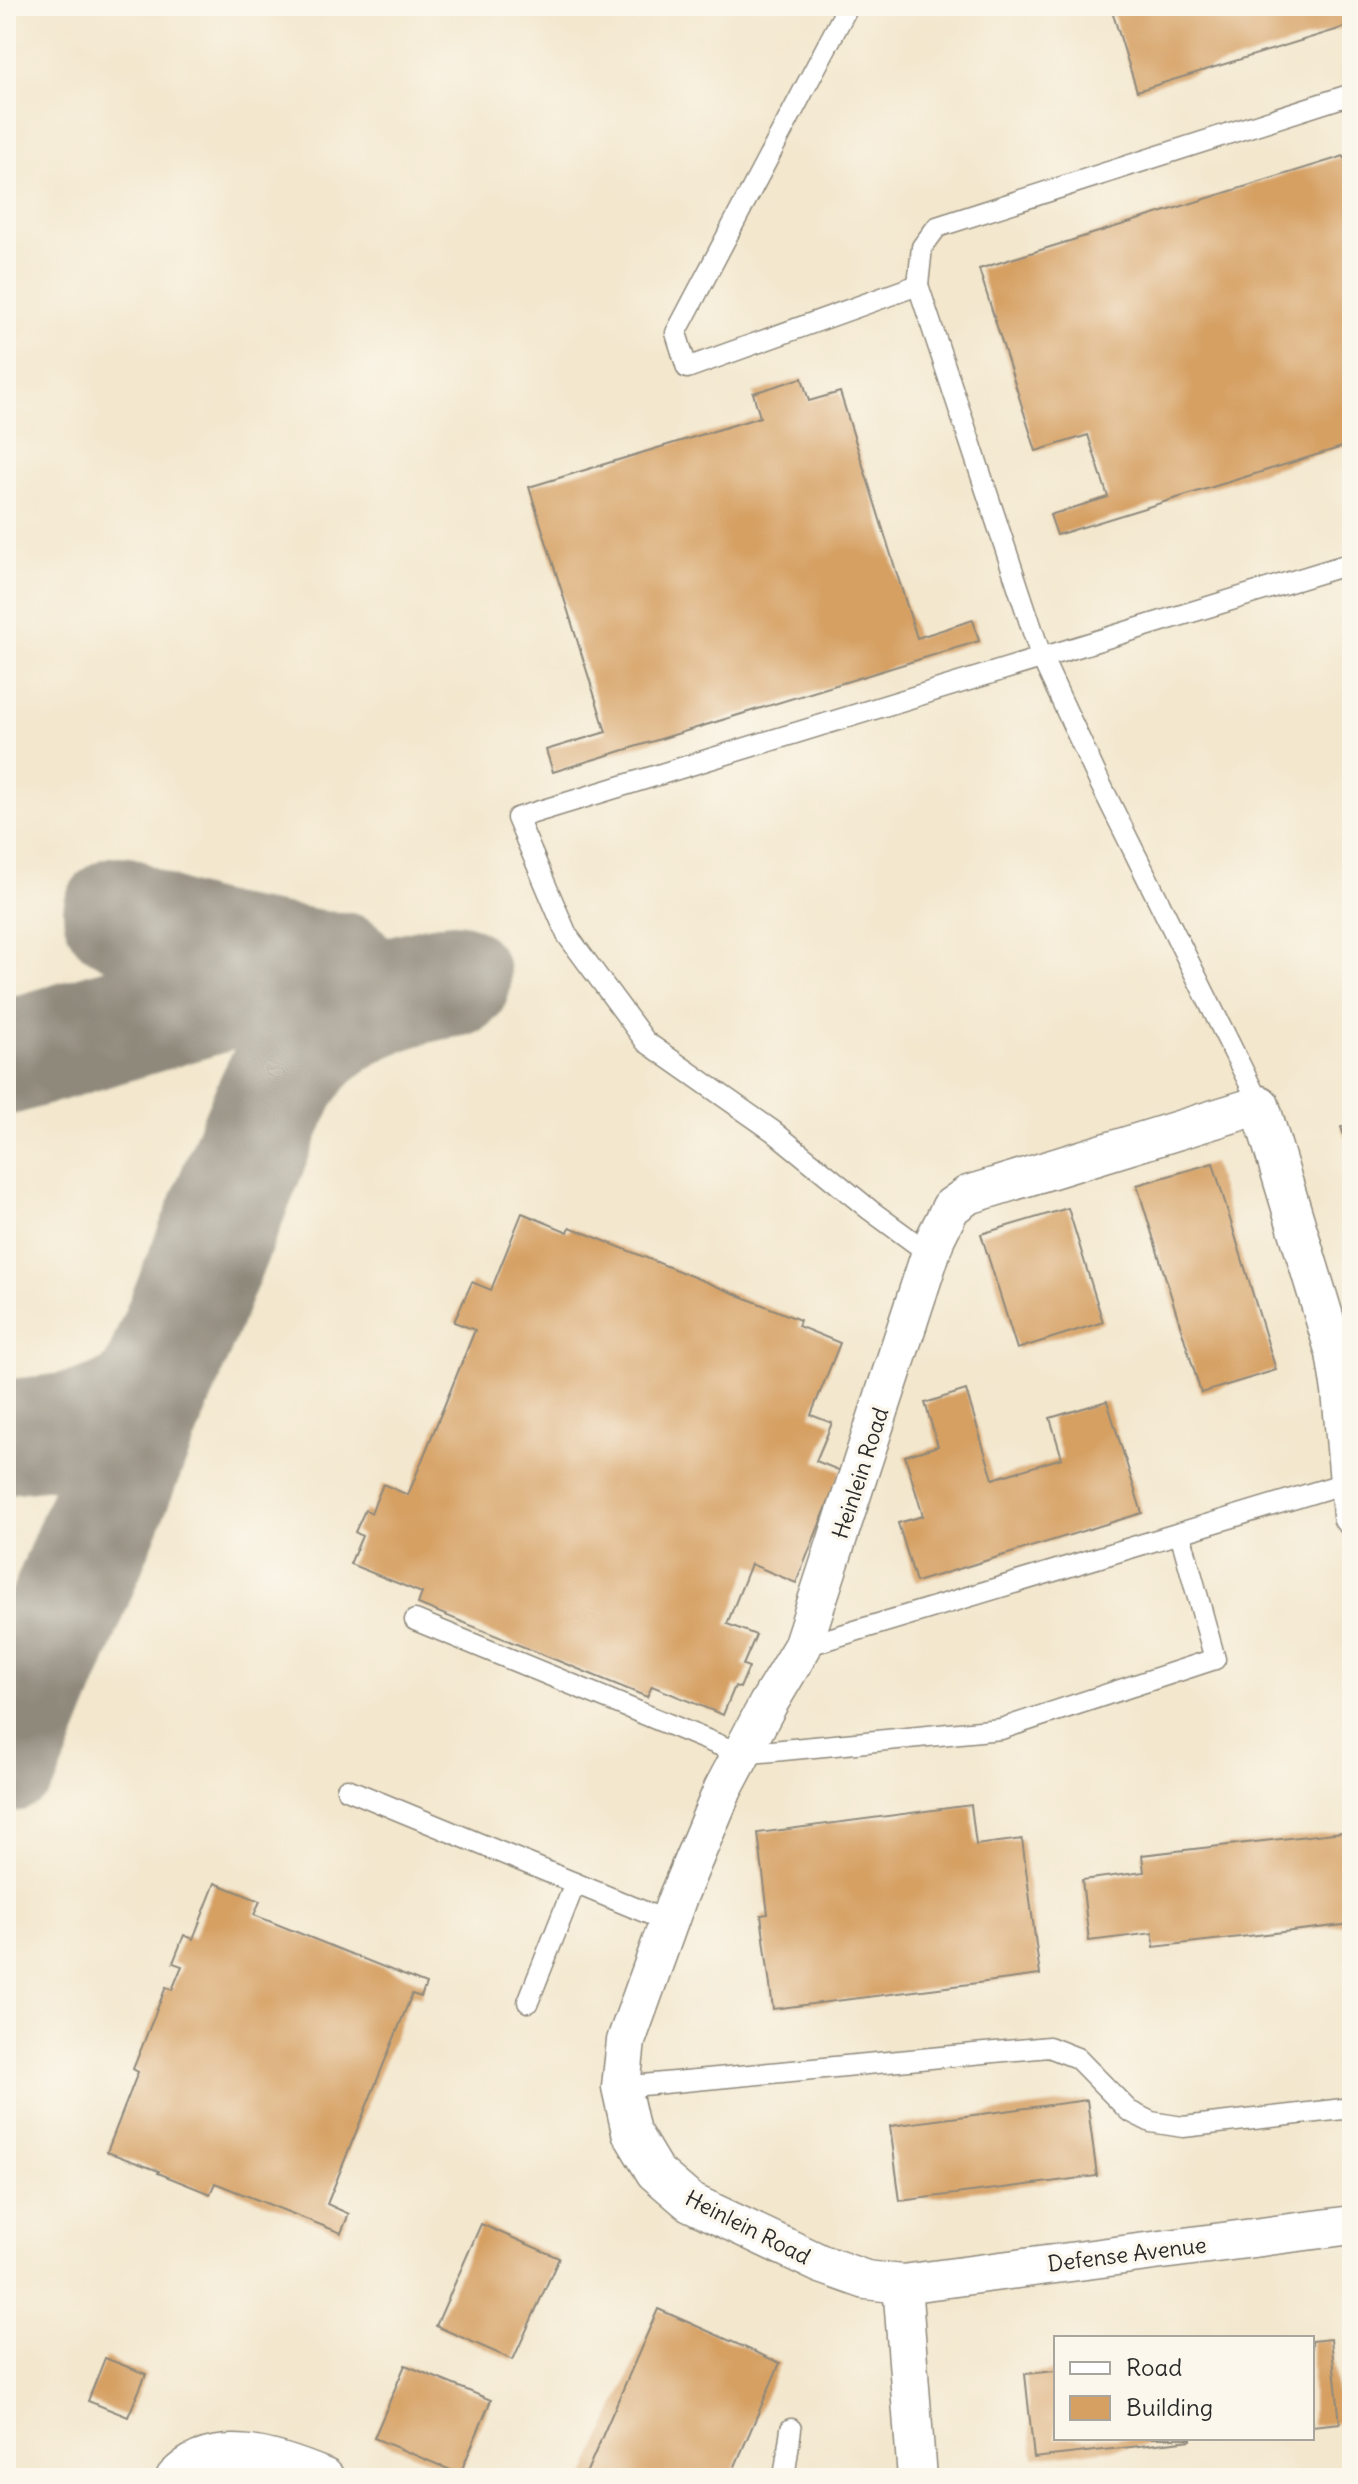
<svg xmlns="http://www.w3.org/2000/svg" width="1358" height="2484" viewBox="0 0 1358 2484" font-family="Delius,sans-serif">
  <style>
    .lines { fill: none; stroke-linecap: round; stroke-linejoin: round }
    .taxiway { stroke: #8f897c; stroke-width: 114 }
    .building { fill: #d6a063 }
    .service-casing { stroke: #8f897c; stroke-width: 23 }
    .minor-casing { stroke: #8f897c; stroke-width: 41 }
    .service { stroke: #fff; stroke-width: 20 }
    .minor { stroke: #fff; stroke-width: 38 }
    .labels { text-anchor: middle; stroke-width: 7; stroke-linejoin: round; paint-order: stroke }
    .street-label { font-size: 22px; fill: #2b2b2b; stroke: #fbf7ec }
  </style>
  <rect width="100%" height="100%" fill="#fbf7ec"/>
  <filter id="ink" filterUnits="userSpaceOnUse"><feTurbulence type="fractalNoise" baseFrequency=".0125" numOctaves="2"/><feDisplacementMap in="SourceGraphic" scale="16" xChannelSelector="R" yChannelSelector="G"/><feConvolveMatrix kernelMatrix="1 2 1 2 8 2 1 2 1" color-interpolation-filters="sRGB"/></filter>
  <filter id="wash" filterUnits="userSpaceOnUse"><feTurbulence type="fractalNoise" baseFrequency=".006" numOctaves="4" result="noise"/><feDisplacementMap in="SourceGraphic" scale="32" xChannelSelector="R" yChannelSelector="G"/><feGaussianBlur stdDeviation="1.8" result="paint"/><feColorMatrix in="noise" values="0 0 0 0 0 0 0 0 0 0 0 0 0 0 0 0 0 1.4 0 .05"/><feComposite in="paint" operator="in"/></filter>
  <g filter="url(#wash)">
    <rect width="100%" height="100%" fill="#f3e7cd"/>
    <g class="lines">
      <g class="taxiway">
        <path d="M120,913C177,946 242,955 307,965"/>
        <path d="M6,1058L299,971L312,968L341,969"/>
        <path d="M6,1437C51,1431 107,1431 143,1399C154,1390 160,1376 166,1363"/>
        <path d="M6,1756L257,1135C266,1114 274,1093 286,1073C323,1014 388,990 454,980"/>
      </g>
    </g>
    <g id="blocks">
      <g class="building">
        <path d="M1127,6H1352V25L1137,91L1112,11Z"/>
        <path d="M1344,156L1352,182V444L1057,535L1050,515L1108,497L1088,435L1036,451L979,269Z"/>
        <path d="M802,378L809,401L840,392L917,638L973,620L979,641L553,772L546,750L606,732L529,487L760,417L753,393Z"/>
        <path d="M1352,1123V1136L1345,1138L1341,1127Z"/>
        <path d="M1213,1163L1276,1370L1201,1393L1137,1185Z"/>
        <path d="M1068,1208L1103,1322L1017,1349L981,1234Z"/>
        <path d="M522,1213L568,1232L570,1227L800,1320L798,1326L840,1343L811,1415L832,1423L816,1461L841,1471L796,1583L751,1564L727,1624L756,1635L743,1665L749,1667L740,1688L735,1686L723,1715L652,1686L647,1697L418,1604L422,1593L350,1564L362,1536L355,1532L365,1510L371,1513L383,1484L408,1495L475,1330L454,1322L472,1282L491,1290Z"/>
        <path d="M966,1390L993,1479L1062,1458L1050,1418L1107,1401L1142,1513L916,1582L898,1523L923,1516L905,1456L938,1446L925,1403Z"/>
        <path d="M971,1805L976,1845L1022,1839L1040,1975L773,2009L761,1915L768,1914L758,1833Z"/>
        <path d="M1351,1831L1352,1924L1154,1947L1153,1933L1089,1941L1082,1880L1144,1872L1142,1855Z"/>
        <path d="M215,1883L260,1901L254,1915L426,1984L421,1997L412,1994L327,2204L349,2214L341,2233L215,2183L210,2194L158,2173L159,2171L107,2152L138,2072L133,2069L166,1987L172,1990L182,1966L173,1963L184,1935L193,1939Z"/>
        <path d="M1087,2100L1097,2176L900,2201L890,2126Z"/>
        <path d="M481,2224L559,2258L513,2360L436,2326Z"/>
        <path d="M658,2309L780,2363L730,2478H584Z"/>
        <path d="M1331,2339L1340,2423L1312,2426V2341Z"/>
        <path d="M105,2358L146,2374L128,2417L88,2401Z"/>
        <path d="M405,2365L491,2400L460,2474L374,2438Z"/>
        <path d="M1056,2371V2438H1191V2440L1034,2458L1025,2374Z"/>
      </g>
    </g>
  </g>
  <g filter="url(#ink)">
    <use href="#blocks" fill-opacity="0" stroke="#8f897c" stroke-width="2"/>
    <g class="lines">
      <defs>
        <g id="service">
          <path d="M848,6L676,333L687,368L918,285"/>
          <path d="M1260,1105L1099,781L1041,656L918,285L922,247L937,227L1352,94"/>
          <path d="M930,1254L870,1210L773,1131L646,1042L567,935L517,818L1352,563"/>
          <path d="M415,1620L741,1754L1001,1729L1215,1659L1180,1533"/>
          <path d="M802,1647L1352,1481"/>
          <path d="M347,1789L669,1922"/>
          <path d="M528,2002L575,1883"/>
          <path d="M621,2087L1049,2047L1077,2058L1129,2111L1151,2122L1183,2127L1352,2108"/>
          <path d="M784,2478L791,2429"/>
        </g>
        <g id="minor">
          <path d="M1352,1516L1341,1391L1335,1353L1260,1105L968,1195L951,1207L936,1237L802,1647L768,1704L723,1789L677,1899L626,2041L621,2087L631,2132L655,2172L690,2202L821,2264L866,2280L902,2284L1352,2225"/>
          <path d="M902,2284L917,2478"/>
          <path d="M175,2478C214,2435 279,2459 325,2478"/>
        </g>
      </defs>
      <use href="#service" class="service-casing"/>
      <use href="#minor" class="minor-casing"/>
      <use href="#service" class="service"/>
      <use href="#minor" class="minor"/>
    </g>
  </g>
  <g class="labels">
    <g class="street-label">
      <text transform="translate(860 1473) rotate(-72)" y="8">Heinlein Road</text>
      <text transform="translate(748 2227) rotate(27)" y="8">Heinlein Road</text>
      <text transform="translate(1127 2254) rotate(-7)" y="8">Defense Avenue</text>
    </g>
  </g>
  <rect width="1358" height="2484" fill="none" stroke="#fbf7ec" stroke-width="32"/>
  <rect x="1054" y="2336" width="260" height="104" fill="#fbf7ec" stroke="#a8a59f" stroke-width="2"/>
  <rect x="1070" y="2362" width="40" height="12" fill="#ffffff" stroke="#a8a59f" stroke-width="2"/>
  <text x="1126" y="2376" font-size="24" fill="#2b2b2b">Road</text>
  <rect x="1070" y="2396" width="40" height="24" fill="#d6a063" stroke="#a8a59f" stroke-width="2"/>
  <text x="1126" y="2416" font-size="24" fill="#2b2b2b">Building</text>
</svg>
